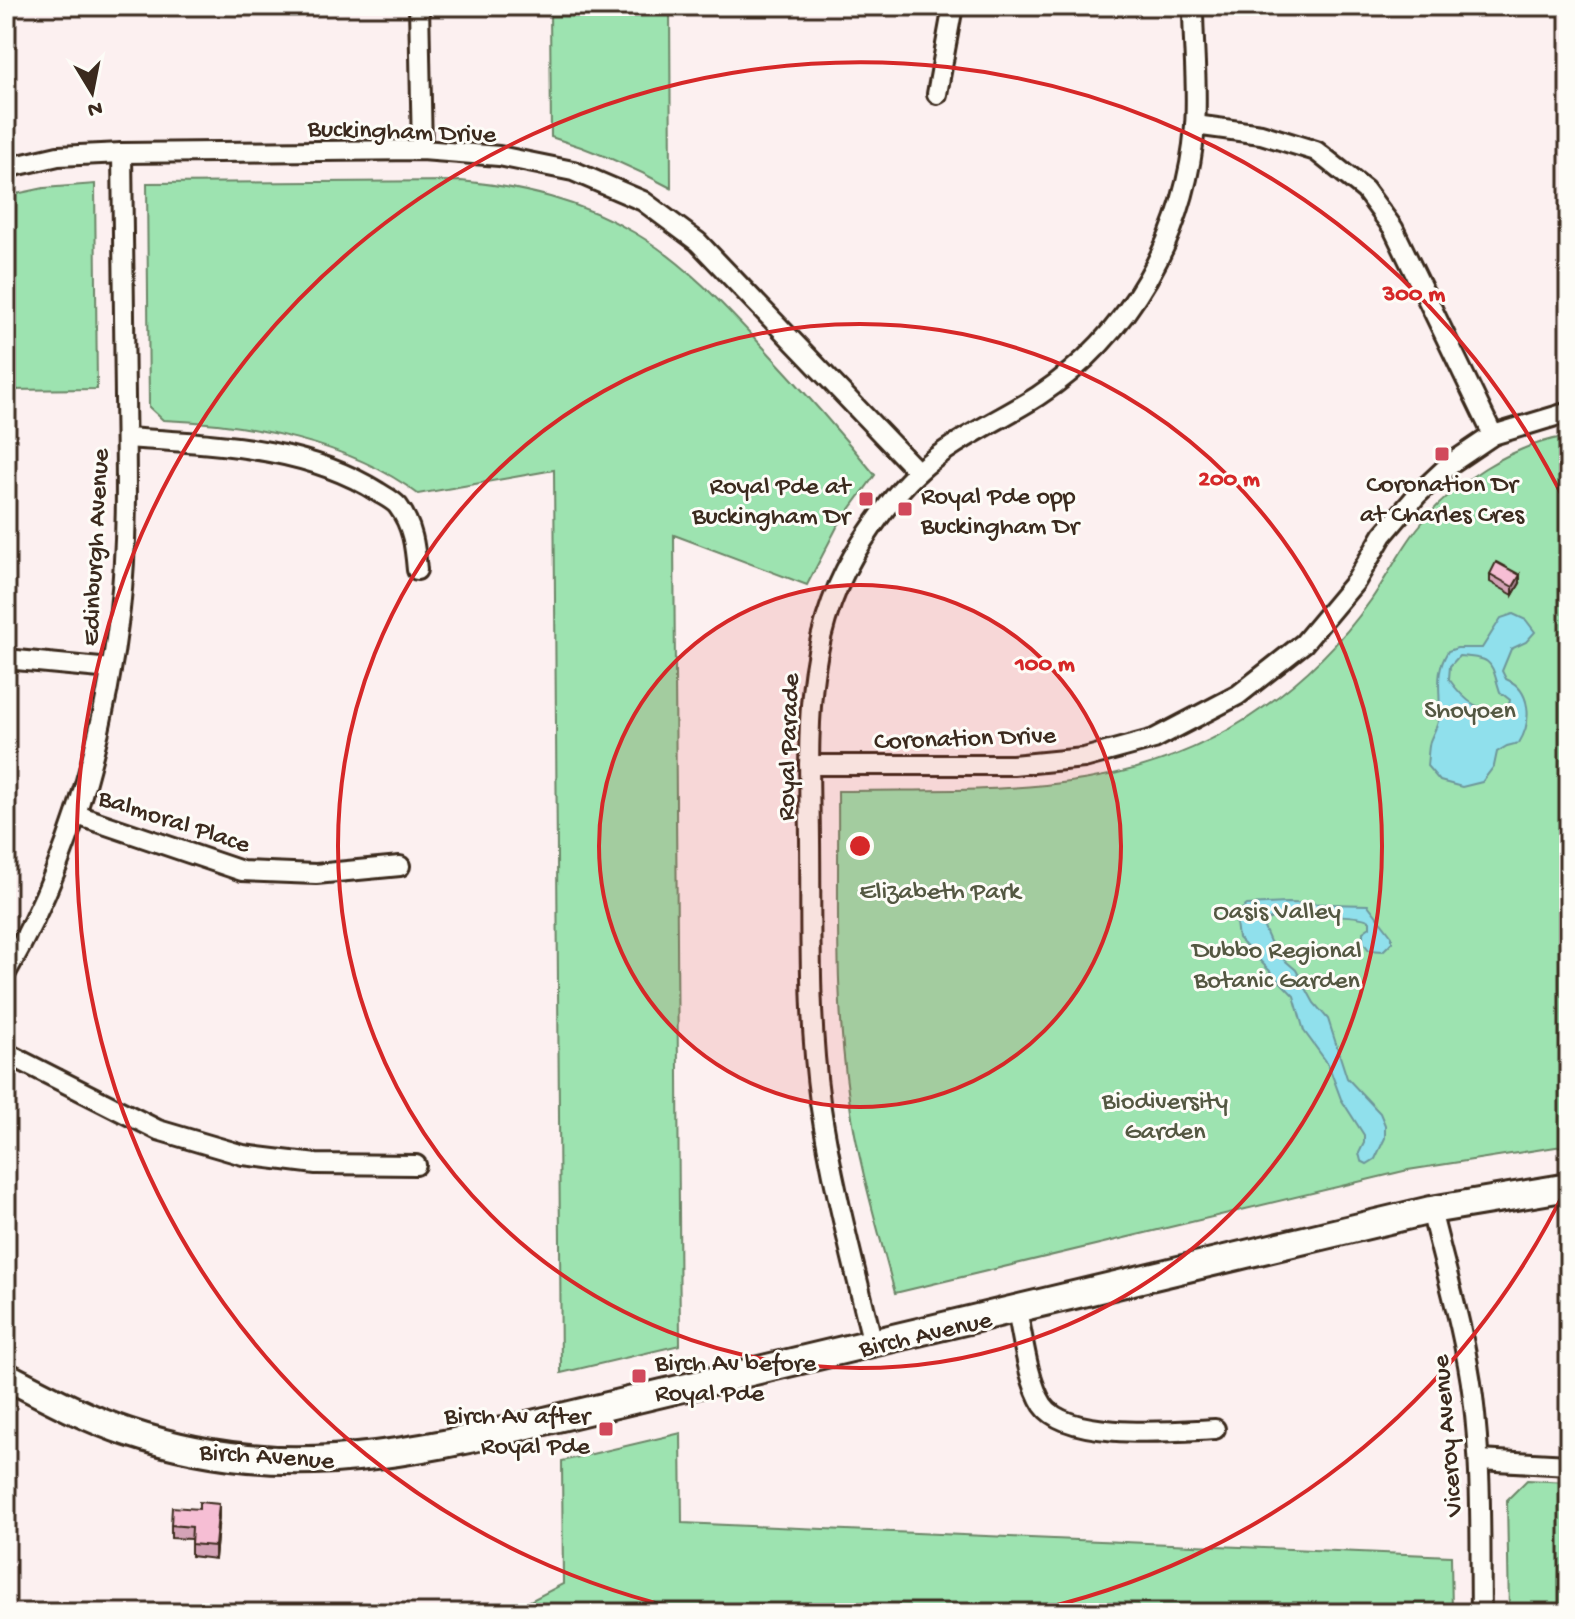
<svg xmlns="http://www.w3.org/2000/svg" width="1575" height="1619" viewBox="0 0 1575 1619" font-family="'Gochi Hand',sans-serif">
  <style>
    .green { fill: #9de3b0; stroke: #6c8667; stroke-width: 2 }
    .water { fill: #90e0ec; stroke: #6e979a; stroke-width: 2; fill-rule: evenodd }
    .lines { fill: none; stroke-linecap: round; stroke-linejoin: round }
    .street-casing { stroke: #3b2a1e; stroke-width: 24 }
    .secondary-casing { stroke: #3b2a1e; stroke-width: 32 }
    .street { stroke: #fdfcf7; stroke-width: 18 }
    .secondary { stroke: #fdfcf7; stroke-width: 26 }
    .wall { fill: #d4a3b6; stroke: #3b2a1e; stroke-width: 2 }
    .shaded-wall { fill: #ac8594; stroke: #3b2a1e; stroke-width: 2 }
    .building { fill: #f6bed4; stroke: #3b2a1e; stroke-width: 2 }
    .ring { fill: none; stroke: #d62828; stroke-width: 4 }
    .poi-dot { fill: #d1495b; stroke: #fdfcf7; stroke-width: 3 }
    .labels { text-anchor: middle; stroke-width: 6; stroke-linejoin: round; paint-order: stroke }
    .street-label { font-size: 26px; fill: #3b2a1e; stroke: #fdfcf7 }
    .poi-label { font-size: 26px; fill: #3b2a1e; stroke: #fdfcf7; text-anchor: end }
    .park-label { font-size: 26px; fill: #545842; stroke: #fdfcf7 }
    .centre { fill: #d62828; stroke: #fdfcf7; stroke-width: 4 }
    .ring-label { font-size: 24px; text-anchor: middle; font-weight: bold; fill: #d62828; stroke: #fdfcf7; stroke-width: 6; stroke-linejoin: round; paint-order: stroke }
  </style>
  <rect width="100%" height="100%" fill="#fcf0f0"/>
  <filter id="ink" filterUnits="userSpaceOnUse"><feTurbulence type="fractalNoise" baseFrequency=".0125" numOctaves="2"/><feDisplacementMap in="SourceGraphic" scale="16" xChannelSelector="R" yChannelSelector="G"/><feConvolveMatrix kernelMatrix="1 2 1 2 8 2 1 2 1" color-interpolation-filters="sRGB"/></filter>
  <g filter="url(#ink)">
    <g class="green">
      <path d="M550,6H670L671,188C633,167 594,150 551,137Z"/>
      <path d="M461,181C523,187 581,201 635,233C684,262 724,305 762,346C801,388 839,431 875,475L837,527L807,585L674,535L680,1345L561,1373L554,470L418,494C350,442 247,423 163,420L149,407L147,183Z"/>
      <path d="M95,184L97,389L6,390V196L44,188Z"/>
      <path d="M1569,436V1145L1408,1170L895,1293C877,1226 857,1160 848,1091C834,992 839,890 838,791C991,788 1132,802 1264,707C1305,678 1342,641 1371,600C1387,577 1400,551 1417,529C1453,482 1511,445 1569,436Z"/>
      <path d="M681,1433L682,1523L1451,1556L1452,1613H220L511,1611L563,1584L562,1461Z"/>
      <path d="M1527,1480L1569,1482V1613H1509L1507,1500Z"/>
    </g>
    <g class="water">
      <path d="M1513,614L1526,620L1535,632L1526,642L1511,649L1502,671L1506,679C1532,690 1532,722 1519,743L1507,746L1497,752L1494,766L1482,782L1462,787L1440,781L1427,766C1428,758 1428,749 1430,741C1433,733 1438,726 1439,717C1442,691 1433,676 1448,651L1457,648H1482L1501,618ZM1459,656C1494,659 1490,660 1500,692L1510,700L1508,709C1480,714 1465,702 1449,679L1450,666Z"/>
      <path d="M1287,903L1368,905L1392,936V942L1383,951L1369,950L1363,942V932L1370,927V921C1357,912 1295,916 1276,917L1268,920L1264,928L1274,951L1296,970L1314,1003L1328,1019L1347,1078L1380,1113L1385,1125V1138L1375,1159L1367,1164L1361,1161L1359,1153L1364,1143V1135L1341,1099L1328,1064L1304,1031L1294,996L1238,938L1235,915L1247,905Z"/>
    </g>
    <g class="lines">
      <defs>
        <g id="street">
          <path d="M419,6L422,150"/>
          <path d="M937,94L953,6"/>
          <path d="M1195,125L1261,134L1316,151L1365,190L1393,228L1493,435"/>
          <path d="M6,168L58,156L122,153L422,150L499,156L573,171L643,201L698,242L918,472"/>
          <path d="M126,438C210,444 304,445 378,492C384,496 393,500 398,506C413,526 415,547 417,570"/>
          <path d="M6,659L111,669"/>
          <path d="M809,765H1013L1084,758L1154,739L1238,695L1304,643L1356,581L1383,535L1417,495L1450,464L1493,435L1569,412"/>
          <path d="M77,815L242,871L316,874L400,866"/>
          <path d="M6,973C70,861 105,736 120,609C128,539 126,467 125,397C124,315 123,234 122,153"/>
          <path d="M6,1053L158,1130L243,1155L316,1164L416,1165"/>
          <path d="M1431,1210C1446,1272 1465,1334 1473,1397C1482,1468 1480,1541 1481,1613"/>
          <path d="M1017,1310C1023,1338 1028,1382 1043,1405C1067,1441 1175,1431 1215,1429"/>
          <path d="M873,1344C854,1265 832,1184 820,1102C808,1016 811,927 810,840C809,735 801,634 862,542C877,519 897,491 918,472C953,440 999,421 1038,396C1130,335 1186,235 1195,126C1198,87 1193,45 1193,6"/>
          <path d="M1479,1460L1569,1465"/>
        </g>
        <path id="secondary" d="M6,1376C45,1396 85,1418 127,1432C248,1472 346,1465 469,1439L1431,1210L1569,1187"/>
      </defs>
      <use href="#street" class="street-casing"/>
      <use href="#secondary" class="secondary-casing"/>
      <use href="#street" class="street"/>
      <use href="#secondary" class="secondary"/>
    </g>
    <g class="wall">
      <path d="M1490,574L1520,583L1513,595L1490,582Z"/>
      <path d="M199,1509L219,1516L215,1559L191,1556V1539L171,1538V1525Z"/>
    </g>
    <g class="shaded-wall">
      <path d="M1520,575V583L1513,595V587Z"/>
      <path d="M219,1504V1516L215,1559V1546Z"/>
    </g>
    <g class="building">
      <path d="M1496,562L1520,575L1513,587L1490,574Z"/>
      <path d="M199,1502L219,1504L215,1546L191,1544L192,1527L171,1525L172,1507L199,1509Z"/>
    </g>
  </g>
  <circle cx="860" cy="846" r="261" fill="#d62828" fill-opacity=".12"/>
  <g class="ring">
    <circle cx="860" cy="846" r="261"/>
    <circle cx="860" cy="846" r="522"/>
    <path d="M1568 1184A784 784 0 0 1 1023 1613M697 1613A784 784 0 1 1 1568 508"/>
  </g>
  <g class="poi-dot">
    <rect x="1434" y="446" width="16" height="16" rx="4"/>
    <rect x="858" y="491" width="16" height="16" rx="4"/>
    <rect x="897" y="501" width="16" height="16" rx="4"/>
    <rect x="631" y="1368" width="16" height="16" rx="4"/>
    <rect x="598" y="1421" width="16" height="16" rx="4"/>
  </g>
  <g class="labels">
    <g class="street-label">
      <text transform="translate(402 129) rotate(2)" y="9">Buckingham Drive</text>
      <text transform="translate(93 547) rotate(-87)" y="9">Edinburgh Avenue</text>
      <text transform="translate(965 736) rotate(-2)" y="9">Coronation Drive</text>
      <text transform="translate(786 747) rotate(-88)" y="9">Royal Parade</text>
      <text transform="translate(175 819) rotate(18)" y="9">Balmoral Place</text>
      <text transform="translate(925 1332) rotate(-13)" y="9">Birch Avenue</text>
      <text transform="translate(1445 1436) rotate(-95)" y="9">Viceroy Avenue</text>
      <text transform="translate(267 1454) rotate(4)" y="9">Birch Avenue</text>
    </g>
    <g class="poi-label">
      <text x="1442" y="491" text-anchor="middle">Coronation Dr<tspan x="1442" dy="30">at Charles Cres</tspan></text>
      <text x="850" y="493">Royal Pde at<tspan x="850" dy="30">Buckingham Dr</tspan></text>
      <text x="921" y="503" text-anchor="start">Royal Pde opp<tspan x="921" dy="30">Buckingham Dr</tspan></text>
      <text x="655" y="1370" text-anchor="start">Birch Av before<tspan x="655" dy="30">Royal Pde</tspan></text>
      <text x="590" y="1423">Birch Av after<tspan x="590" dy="30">Royal Pde</tspan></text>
    </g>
    <g class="park-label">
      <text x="1470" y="717">Shoyoen</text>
      <text x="940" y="898">Elizabeth Park</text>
      <text x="1277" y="918">Oasis Valley</text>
      <text x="1277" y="957">Dubbo Regional<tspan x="1277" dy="30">Botanic Garden</tspan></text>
      <text x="1165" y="1108">Biodiversity<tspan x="1165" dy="30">Garden</tspan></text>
    </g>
  </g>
  <circle cx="860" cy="846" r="12" class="centre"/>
  <g class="ring-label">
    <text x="1414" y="300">300 m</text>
    <text x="1229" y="485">200 m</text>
    <text x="1045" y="670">100 m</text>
  </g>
  <rect width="1575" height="1619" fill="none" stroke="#fdfcf7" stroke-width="32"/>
  <rect x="16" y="16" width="1543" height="1587" fill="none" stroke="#3b2a1e" stroke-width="3" filter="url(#ink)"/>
  <g transform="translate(92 92) rotate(170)" stroke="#fdfcf7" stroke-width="6" paint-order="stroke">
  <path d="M0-6L14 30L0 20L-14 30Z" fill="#3b2a1e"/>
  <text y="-12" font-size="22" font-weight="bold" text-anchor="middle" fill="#3b2a1e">N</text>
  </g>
</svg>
